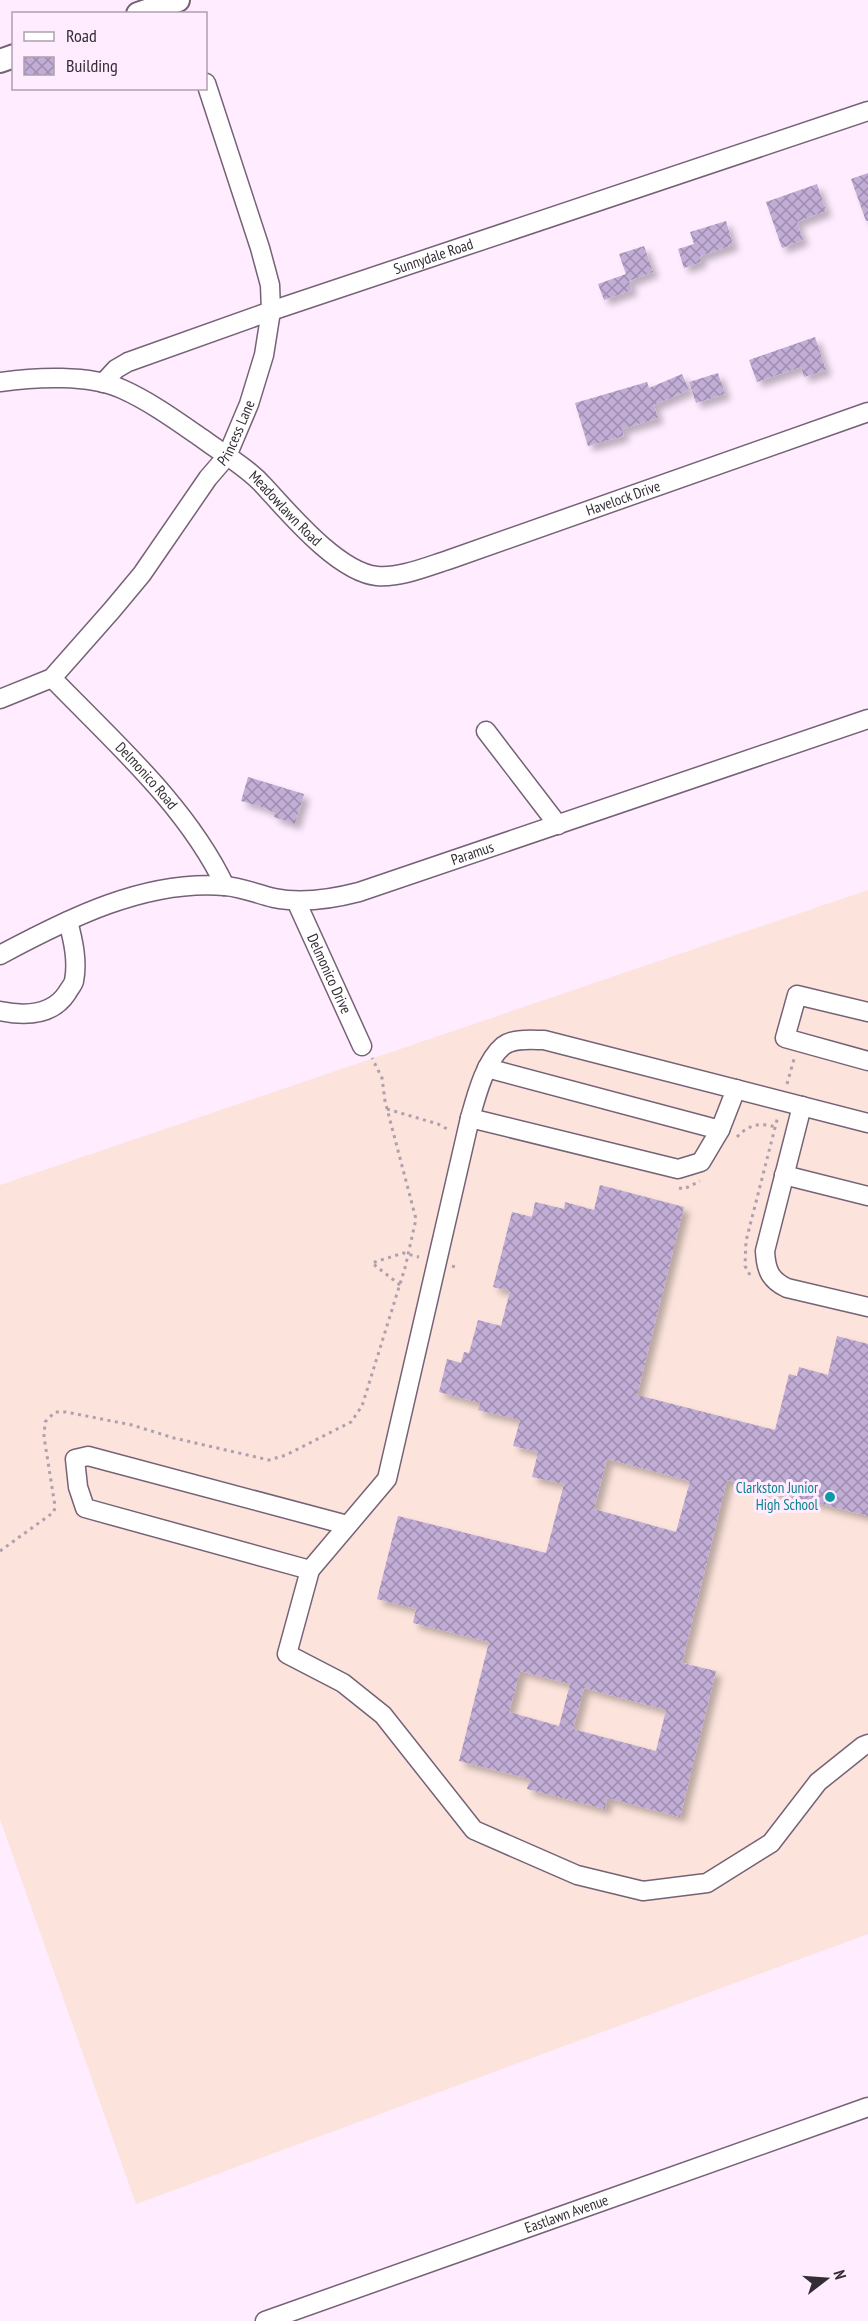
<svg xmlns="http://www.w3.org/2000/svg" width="868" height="2321" viewBox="0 0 868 2321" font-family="'PT Sans Narrow',sans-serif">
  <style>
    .education { fill: #fce3db }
    .building { fill: url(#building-cross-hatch); fill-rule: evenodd; filter: url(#shadow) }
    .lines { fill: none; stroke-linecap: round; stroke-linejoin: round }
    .minor-casing { stroke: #756276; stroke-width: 21 }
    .major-casing { stroke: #756276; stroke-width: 26 }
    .path { stroke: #aea0af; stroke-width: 3; stroke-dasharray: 3 4.5; stroke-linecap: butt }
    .minor { stroke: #fff; stroke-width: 18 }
    .major { stroke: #fff; stroke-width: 22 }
    .culture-dot { fill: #0f9aa8; stroke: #ffecff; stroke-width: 2 }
    .labels { text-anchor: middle; stroke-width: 6; stroke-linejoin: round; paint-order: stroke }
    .street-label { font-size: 15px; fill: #352d36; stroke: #ffecff }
    .culture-label { font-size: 15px; fill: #0d838f; stroke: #ffecff; text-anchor: end }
  </style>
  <defs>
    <pattern id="building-cross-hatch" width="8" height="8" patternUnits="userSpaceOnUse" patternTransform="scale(1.5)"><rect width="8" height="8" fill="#c1add5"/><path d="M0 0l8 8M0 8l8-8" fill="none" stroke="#9e8dae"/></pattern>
    <filter id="shadow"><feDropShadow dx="5.5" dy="5.5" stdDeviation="3" flood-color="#0004"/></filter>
  </defs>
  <rect width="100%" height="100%" fill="#ffecff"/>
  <path class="education" d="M868,890V1934L136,2204L0,1819V1185Z"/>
  <g class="building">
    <path d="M868,173V221H866L851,179Z"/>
    <path d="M817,184L826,211L797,222L803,240L782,248L766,202Z"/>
    <path d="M726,221L733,245L700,256L701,262L684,268L678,249L694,244L690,232Z"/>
    <path d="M644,246L653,272L629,281L632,290L604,300L598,284L626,274L619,254Z"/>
    <path d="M815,337L826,370L804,377L801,367L757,382L749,360Z"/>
    <path d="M718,373L725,394L696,403L689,382Z"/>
    <path d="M682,374L689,390L654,405L658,418L622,429L624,436L588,446L575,403L647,382L649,388Z"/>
    <path d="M248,777L304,794L295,824L274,817L275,813L262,807L241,801Z"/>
    <path d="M600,1185L684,1207L637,1395L775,1430L789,1374L797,1376L799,1367L828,1375L837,1336L868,1344V1516L727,1480L682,1663L716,1671L680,1817L607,1798L605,1809L527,1789L530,1779L459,1761L489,1642L413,1623L416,1609L377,1599L398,1516L546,1553L564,1484L532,1477L538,1452L513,1446L520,1420L478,1410L480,1403L439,1392L447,1359L461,1363L464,1352L469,1353L478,1320L501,1326L510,1291L493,1287L512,1212L532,1217L535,1202L564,1209L565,1202L594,1210ZM607,1459L690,1481L676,1532L594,1509ZM520,1671L570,1684L559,1726L509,1712ZM584,1688L666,1710L656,1751L573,1729Z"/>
  </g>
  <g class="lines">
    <defs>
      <g id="minor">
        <path id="s1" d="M0,382C35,377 89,374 122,389C151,402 177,421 203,439C223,454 247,467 264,486C289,513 338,572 377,576C400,578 426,567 448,560L868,412"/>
        <path id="s2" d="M103,383L116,369L128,362L271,311L868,111"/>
        <path id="s3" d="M52,678C113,741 187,806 225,886"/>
        <path id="s4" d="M0,699L52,678L112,610L142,574L208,478L227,456L249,404L264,355L271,311L270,285L260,248L206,83"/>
        <path d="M486,731L558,825"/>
        <path id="s5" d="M296,901L362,1046"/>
        <path id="s6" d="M0,955C67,919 146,879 225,886C241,887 257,894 274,898C302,904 332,899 359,892L868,719"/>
        <path d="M0,1011C24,1016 52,1016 67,993C69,989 73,985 74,981C78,961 73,940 68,921"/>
        <path d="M868,1012L797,995L785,1038L868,1061"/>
        <path d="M487,1068L720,1130"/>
        <path d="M802,1106L765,1251C766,1270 770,1280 787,1288L868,1307"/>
        <path d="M470,1118L678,1169L701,1162L720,1130L736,1089"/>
        <path d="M868,1123L544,1040C531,1040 513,1038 503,1046C485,1061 476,1097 470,1118L387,1479L310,1570L287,1654L343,1683L383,1715L474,1830L577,1875L643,1891L707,1883L771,1843L818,1782L863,1746L868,1744"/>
        <path d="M784,1175L868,1196"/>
        <path d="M310,1570L85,1508L78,1487L75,1459L88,1456L347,1525"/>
        <path id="s7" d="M265,2321L868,2107"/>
      </g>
      <g id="major">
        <path d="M138,14L178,0"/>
        <path d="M0,61L14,56"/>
      </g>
    </defs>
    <use href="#minor" class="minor-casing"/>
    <use href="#major" class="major-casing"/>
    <g class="path">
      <path d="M787,1084L794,1059"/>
      <path d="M387,1109L438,1124L449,1130"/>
      <path d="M737,1137C748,1125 760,1122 775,1127"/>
      <path d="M679,1188L684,1189L700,1181"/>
      <path d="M452,1266L459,1268"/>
      <path d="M750,1275L745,1266L746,1241L778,1116"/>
      <path d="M400,1285L372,1263L403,1253L419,1257"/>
      <path d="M0,1551L54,1512L55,1506L44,1437L45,1422L55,1412H66L132,1425L174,1438L269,1460L286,1455L351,1422L362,1406L405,1268L416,1219L385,1101L382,1078L372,1058"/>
    </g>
    <use href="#minor" class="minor"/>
    <use href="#major" class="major"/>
  </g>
  <circle class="culture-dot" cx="830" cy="1497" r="6"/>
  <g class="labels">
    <g class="street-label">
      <text dy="5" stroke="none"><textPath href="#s2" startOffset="356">Sunnydale Road</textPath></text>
      <text dy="5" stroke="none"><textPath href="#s4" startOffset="364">Princess Lane</textPath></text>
      <text dy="5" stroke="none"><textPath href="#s1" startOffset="702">Havelock Drive</textPath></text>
      <text dy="5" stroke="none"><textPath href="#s1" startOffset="327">Meadowlawn Road</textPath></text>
      <text dy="5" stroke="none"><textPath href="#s3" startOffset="136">Delmonico Road</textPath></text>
      <text dy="5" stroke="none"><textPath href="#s6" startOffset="495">Paramus</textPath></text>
      <text dy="5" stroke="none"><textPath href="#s5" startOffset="80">Delmonico Drive</textPath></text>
      <text dy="5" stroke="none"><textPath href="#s7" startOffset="320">Eastlawn Avenue</textPath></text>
    </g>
    <g class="culture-label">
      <text x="818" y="1493">Clarkston Junior<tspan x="818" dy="17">High School</tspan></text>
    </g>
  </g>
  <rect x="12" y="12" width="195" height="78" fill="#ffecff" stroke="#aea0af" stroke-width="1.5"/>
  <rect x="24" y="32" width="30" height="9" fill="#ffffff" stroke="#aea0af" stroke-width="1.5"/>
  <text x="66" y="42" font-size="18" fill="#352d36">Road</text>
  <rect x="24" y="57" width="30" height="18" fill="url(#building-cross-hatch)" stroke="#aea0af" stroke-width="1.5"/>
  <text x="66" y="72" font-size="18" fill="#352d36">Building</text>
  <g transform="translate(826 2279) rotate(73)" stroke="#ffecff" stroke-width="4.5" paint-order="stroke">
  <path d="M0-4.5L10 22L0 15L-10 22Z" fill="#352d36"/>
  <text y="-9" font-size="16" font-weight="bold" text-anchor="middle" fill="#352d36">N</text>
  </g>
</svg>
